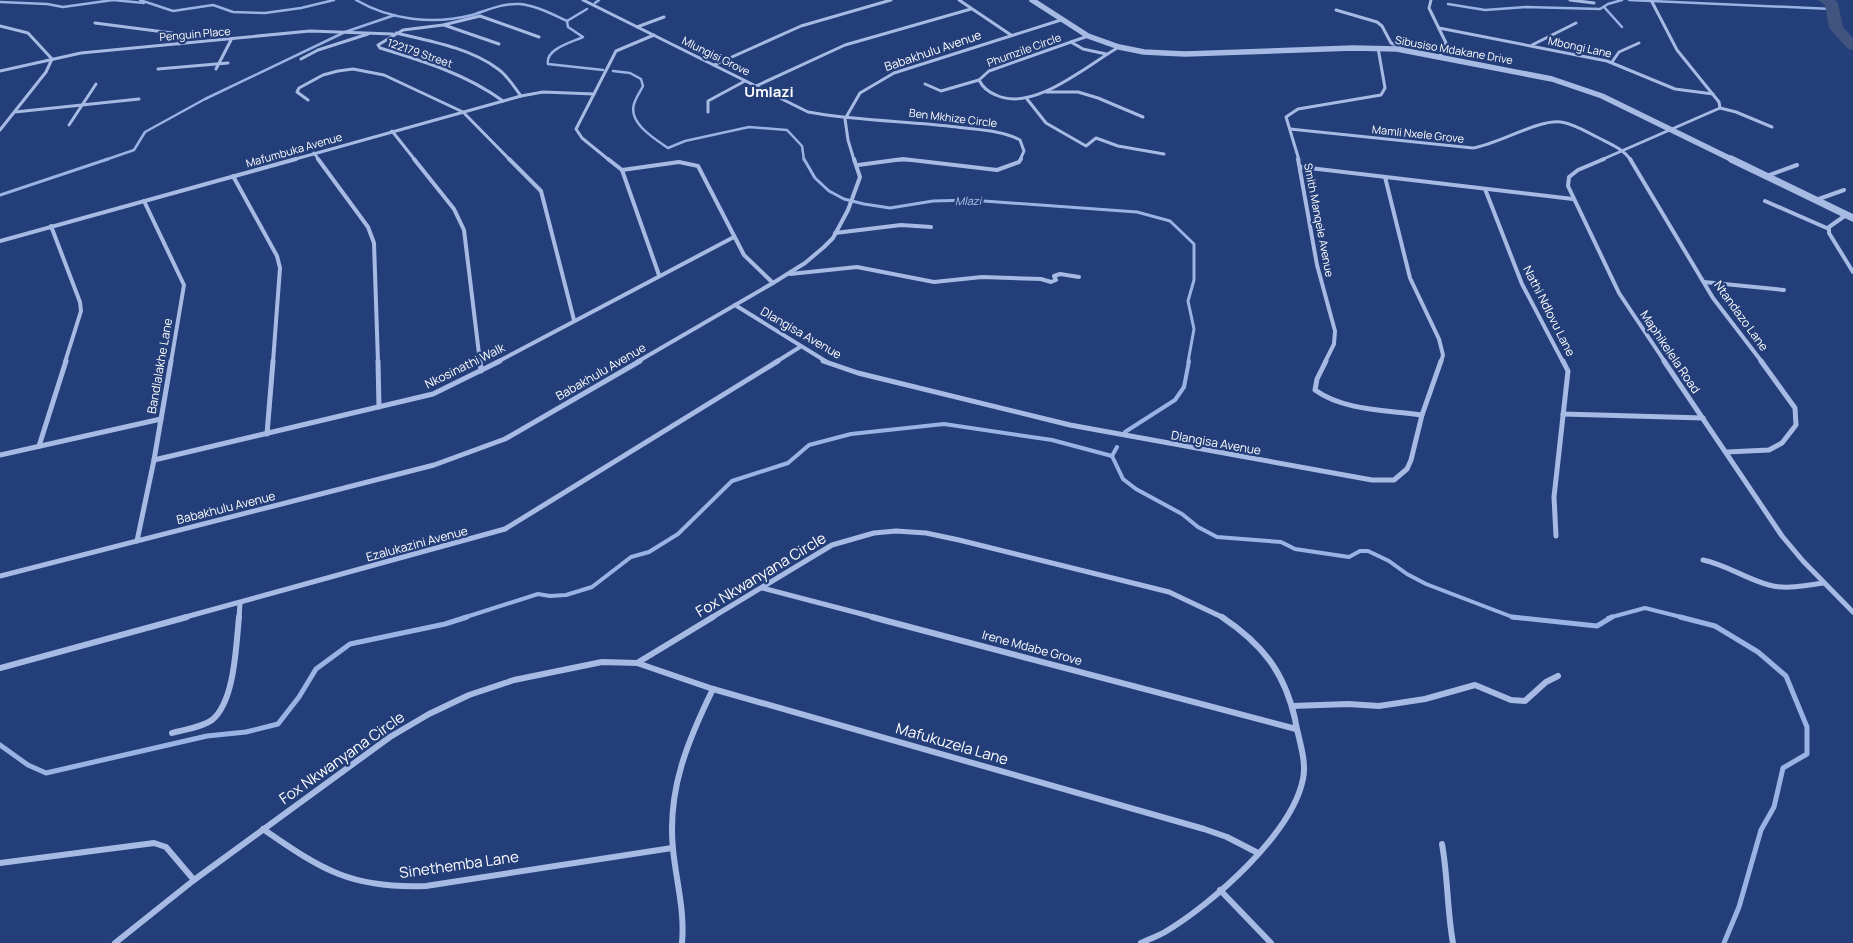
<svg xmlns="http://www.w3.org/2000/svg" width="1853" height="943" viewBox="0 0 1853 943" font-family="Manrope,sans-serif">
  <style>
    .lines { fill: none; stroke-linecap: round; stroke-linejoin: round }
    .stream-far3 { stroke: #9ab3e5; stroke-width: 2.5 }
    .stream-far2 { stroke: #9ab3e5; stroke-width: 3 }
    .stream-far1 { stroke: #9ab3e5; stroke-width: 4 }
    .stream { stroke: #9ab3e5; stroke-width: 5 }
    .river { fill: #40547f; fill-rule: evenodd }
    .minor-far3 { stroke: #a6bae4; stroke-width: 3 }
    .minor-far2 { stroke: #a6bae4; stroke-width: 4 }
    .minor-far1 { stroke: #a6bae4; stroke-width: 5 }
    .minor { stroke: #a6bae4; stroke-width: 6 }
    .tertiary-far1 { stroke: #a6bae4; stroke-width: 5.5 }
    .tertiary { stroke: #a6bae4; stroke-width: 7 }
    .labels { text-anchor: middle; stroke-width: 4.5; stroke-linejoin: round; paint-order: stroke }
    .far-street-label { font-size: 11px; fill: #fff; stroke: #243e79 }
    .far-water-label { font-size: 11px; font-style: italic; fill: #b1c4ec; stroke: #243e79 }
    .street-label { font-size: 12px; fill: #fff; stroke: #243e79 }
    .far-district-label { font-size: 15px; font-weight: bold; fill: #fff; stroke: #243e79 }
    .near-street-label { font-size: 15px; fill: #fff; stroke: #243e79 }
  </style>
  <rect width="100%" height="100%" fill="#243e79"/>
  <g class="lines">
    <g class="stream-far3">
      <path d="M140,0L173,11L213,5L233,12L265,13L301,8L334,0"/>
      <path d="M356,0C390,20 433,25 472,15C488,10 502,3 520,4C537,6 552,14 567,21L568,27L583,37C572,42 545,49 548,64L603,70"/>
      <path d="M1629,0L1832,9"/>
      <path d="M0,2L47,4L63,7L113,0L144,3"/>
      <path d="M595,3L599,0"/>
      <path d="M1448,4L1485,10L1526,7L1600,9L1608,4L1622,0"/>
      <path d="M1604,7L1622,27"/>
      <path d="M567,21L587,9"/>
      <path d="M613,71L630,73L641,79L643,86C640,92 636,97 634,104C628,123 655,139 668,148L685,141L749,127L787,130L802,146L804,160"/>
      <path d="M105,160L134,150L145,132L205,99L345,32L395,15"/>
    </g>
    <g class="stream-far2">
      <path d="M804,159L815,178L829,191L844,199L864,204L890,208L933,201L970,200L1137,212L1170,221L1194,244V280L1188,301L1194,329L1188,362"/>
      <path d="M0,195L108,159"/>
    </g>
    <g class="stream-far1">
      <path d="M1125,432L1175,400L1184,387L1189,361"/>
      <path d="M1117,447L1112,456L1123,479L1136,489L1182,514L1198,527L1217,537L1281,542L1295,549L1349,557L1360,551H1368L1389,561L1407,574L1426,584L1515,618"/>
      <path d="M463,618L538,594L550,596L566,595L592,587L631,557L649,552L678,534L732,481L788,463L809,445L851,434L944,424L1052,440L1112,456"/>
      <path d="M1608,618L1645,608L1685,618"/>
    </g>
    <g class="stream">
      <path d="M1512,617L1597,626L1612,617"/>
      <path d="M1680,617L1715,626L1758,652L1786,676L1807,727V754L1783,768L1774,807L1761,830L1739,907L1724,943"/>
      <path d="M0,745L28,765L46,773L207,736L246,732L278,724L299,697L316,669L350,644L445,624L467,617"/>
    </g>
    <path class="river" d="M1818,0H1835L1838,3L1843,27L1853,38V50L1848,49L1829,28L1825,5Z"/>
    <g class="minor-far3">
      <path d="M583,0L808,112C857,121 907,121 957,127C978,130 1001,130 1020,140L1024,151L1020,160"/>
      <path d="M959,0L1011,35"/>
      <path d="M1431,0L1429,8L1446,43L1440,56"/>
      <path d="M1570,0L1594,3"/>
      <path d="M1336,10L1377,22L1382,26L1391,43L1406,49"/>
      <path d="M95,23L172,33L178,37L179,44"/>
      <path d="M444,25L499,44"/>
      <path d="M0,26L28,33L52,59L46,72L0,130"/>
      <path d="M637,27L664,17"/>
      <path d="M1439,28L1607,61L1675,89L1713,94"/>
      <path d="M396,33C430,41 470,48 498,69C508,76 514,87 521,96"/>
      <path d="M1088,36L989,71L979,80C983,88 988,92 996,95C1033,113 1087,65 1119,47"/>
      <path d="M1071,42L1083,49L1106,54"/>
      <path d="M1532,45L1576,23"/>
      <path d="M301,59L318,50L368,34"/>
      <path d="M1612,62L1619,52L1639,43"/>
      <path d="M714,65L801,26L891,0"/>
      <path d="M158,69L228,63"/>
      <path d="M216,69L231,40"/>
      <path d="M0,71L81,53L310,31L393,34"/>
      <path d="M925,84L941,91L979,80"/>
      <path d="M756,86L845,45L971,9"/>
      <path d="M1046,92H1078L1098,98L1143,117"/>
      <path d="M1027,99L1046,123L1086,146L1096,138L1118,146L1164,154"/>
      <path d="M308,100L297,92L299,88L323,75L338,71L353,69L384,75L463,112L510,160"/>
      <path d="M503,101C466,74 423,61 380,48L378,45L403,30L443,25L480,16L539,37"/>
      <path d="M1720,108L1736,112L1772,127"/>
      <path d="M15,112L139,99"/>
      <path d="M708,112V101L745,81"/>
      <path d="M69,125L96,84"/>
      <path d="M1290,129L1473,148C1499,144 1538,119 1561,122C1574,124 1585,131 1597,137C1610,144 1622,148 1631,160"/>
      <path d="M392,131L415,160"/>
      <path d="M314,153L319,160"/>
      <path d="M292,160L521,96L543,92L594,94"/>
      <path d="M609,160L582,138L576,129L616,51L654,35"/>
      <path d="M854,160L848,140L845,119L860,93L894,73L1061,20"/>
      <path d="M897,160H910"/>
      <path d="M1299,160L1286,117L1298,109L1381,95L1385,88L1378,48"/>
      <path d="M1601,160L1720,108L1719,102L1677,50L1651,0"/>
    </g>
    <g class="minor-far2">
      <path d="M318,159L368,227L374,243L378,362"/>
      <path d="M414,159L454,209L464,230L480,362"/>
      <path d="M509,159L541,191L574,320"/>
      <path d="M608,159L622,170L659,275"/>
      <path d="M1298,159L1317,265L1335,331L1334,344L1325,362"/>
      <path d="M1604,159L1578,170L1569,177L1568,186L1619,293L1665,362"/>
      <path d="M1630,159L1713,298L1762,362"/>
      <path d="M858,165L903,159L997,170L1019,162L1021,159"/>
      <path d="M1301,167L1573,199"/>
      <path d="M622,170L679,162L698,166L744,255L773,283"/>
      <path d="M233,176L277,256L280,268L273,362"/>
      <path d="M1767,176L1797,165"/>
      <path d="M1385,177L1410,278L1439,339L1443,355L1441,362"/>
      <path d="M1485,189L1522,284L1563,362"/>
      <path d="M1816,200L1844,190"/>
      <path d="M144,201L184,285L171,362"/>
      <path d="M1765,201L1829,229"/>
      <path d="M1846,215L1829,227V233L1853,272"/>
      <path d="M51,226L80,302L81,311L65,362"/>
      <path d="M835,233L901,225L931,227"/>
      <path d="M0,241L296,159"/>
      <path d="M790,274L857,267L934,282L982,277L1041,279L1051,282L1056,280L1054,276L1060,274L1079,277"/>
      <path d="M1704,282L1784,290"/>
      <path d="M735,305L827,362"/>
      <path d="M497,362L734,237"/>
      <path d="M637,362L773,283L805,263L824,247L833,238L848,210L860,177L854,159"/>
      <path d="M776,362L800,347"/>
    </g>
    <g class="minor-far1">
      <path d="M378,361L379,407"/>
      <path d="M480,361L481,371"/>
      <path d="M823,361L858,373L1070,425L1372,480H1394L1407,469L1411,460L1422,415L1441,361"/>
      <path d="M1326,361L1317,379L1315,390C1344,411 1388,410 1422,415"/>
      <path d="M1664,361L1782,536L1803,561L1853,612"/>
      <path d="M1563,414L1703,418"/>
      <path d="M267,434L273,361"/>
      <path d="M39,446L66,361"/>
      <path d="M1727,452L1769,450L1782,443L1796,425L1795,408L1761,361"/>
      <path d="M0,455L161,419"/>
      <path d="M154,460L433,394L500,361"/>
      <path d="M1556,536L1554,497L1568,371L1563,361"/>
      <path d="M137,541L154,460L171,361"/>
      <path d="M1703,560C1727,565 1746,579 1769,585C1786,590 1807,585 1824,583"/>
      <path d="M0,576L434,465L505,439L640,361"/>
      <path d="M762,588L877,618"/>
      <path d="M182,618L505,529L778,361"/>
      <path d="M239,618L240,603"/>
      <path d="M711,618L832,545L874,533L896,531L926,533L959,540L1169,592L1224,618"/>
    </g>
    <g class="minor">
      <path d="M872,617L1296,729"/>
      <path d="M637,663L713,689L1204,829L1227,837L1258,853"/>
      <path d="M0,668L187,617"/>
      <path d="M1292,706L1348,704L1379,706L1425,699L1475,685L1511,700L1525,701L1546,682L1558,676"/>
      <path d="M172,733C185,729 201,728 212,720C235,701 236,645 239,617"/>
      <path d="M263,829C322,870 352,889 426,886L672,848"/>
      <path d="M1442,844C1448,877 1447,910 1453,943"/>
      <path d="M0,863L154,843L166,847L194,880"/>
      <path d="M1220,890L1271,943"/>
      <path d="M115,943L194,880L390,737L429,714L469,695L514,680L602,662L637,663L713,617"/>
      <path d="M682,943C685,910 676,881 673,849C667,790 688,740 713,689"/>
      <path d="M1141,943C1149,939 1158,936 1165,932C1212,904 1292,834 1303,779C1307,760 1298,738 1295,719C1284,671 1262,644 1222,617"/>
    </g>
    <path class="tertiary-far1" d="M1032,0L1088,36L1119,47L1144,52L1185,54L1353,48L1397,49L1552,79L1602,96L1733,160"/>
    <path class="tertiary" d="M1731,159L1853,218"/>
  </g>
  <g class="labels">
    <g class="far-street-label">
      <text transform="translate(195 34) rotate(-5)" y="4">Penguin Place</text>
      <text transform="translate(1580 47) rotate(12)" y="4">Mbongi Lane</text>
      <text transform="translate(1024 50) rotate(-20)" y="4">Phumzile Circle</text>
      <text transform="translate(1454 50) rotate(10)" y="4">Sibusiso Mdakane Drive</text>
      <text transform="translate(420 53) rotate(19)" y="4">122179 Street</text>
      <text transform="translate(716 56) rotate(26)" y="4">Mlungisi Grove</text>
      <text transform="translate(953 118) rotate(7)" y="4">Ben Mkhize Circle</text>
      <text transform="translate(1418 134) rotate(6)" y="4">Mamli Nxele Grove</text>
      <text transform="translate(294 150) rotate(-16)" y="4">Mafumbuka Avenue</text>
      <text transform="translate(1319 220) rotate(79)" y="4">Smith Manqele Avenue</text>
    </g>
    <g class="far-water-label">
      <text transform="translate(968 201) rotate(-1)" y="4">Mlazi</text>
    </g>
    <g class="street-label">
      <text transform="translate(933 51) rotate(-19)" y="4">Babakhulu Avenue</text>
      <text transform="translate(1549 311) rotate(63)" y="4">Nathi Ndlovu Lane</text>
      <text transform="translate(1741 316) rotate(54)" y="4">Ntandazo Lane</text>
      <text transform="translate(801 333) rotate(30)" y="4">Dlangisa Avenue</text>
      <text transform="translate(1670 352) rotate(56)" y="4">Maphikelela Road</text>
      <text transform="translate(160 366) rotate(-80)" y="4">Bandlalakhe Lane</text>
      <text transform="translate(465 366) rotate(-26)" y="4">Nkosinathi Walk</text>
      <text transform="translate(601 372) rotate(-30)" y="4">Babakhulu Avenue</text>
      <text transform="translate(1216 443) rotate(10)" y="4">Dlangisa Avenue</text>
      <text transform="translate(226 508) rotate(-14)" y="4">Babakhulu Avenue</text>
      <text transform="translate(417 544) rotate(-15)" y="4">Ezalukazini Avenue</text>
      <text transform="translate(1032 648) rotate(15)" y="4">Irene Mdabe Grove</text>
    </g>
    <g class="far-district-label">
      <text x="769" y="97">Umlazi</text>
    </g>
    <g class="near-street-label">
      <text transform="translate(761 575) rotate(-31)" y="5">Fox Nkwanyana Circle</text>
      <text transform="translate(952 744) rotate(16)" y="5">Mafukuzela Lane</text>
      <text transform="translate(342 758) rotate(-35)" y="5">Fox Nkwanyana Circle</text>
      <text transform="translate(459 865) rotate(-8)" y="5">Sinethemba Lane</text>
    </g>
  </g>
</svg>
